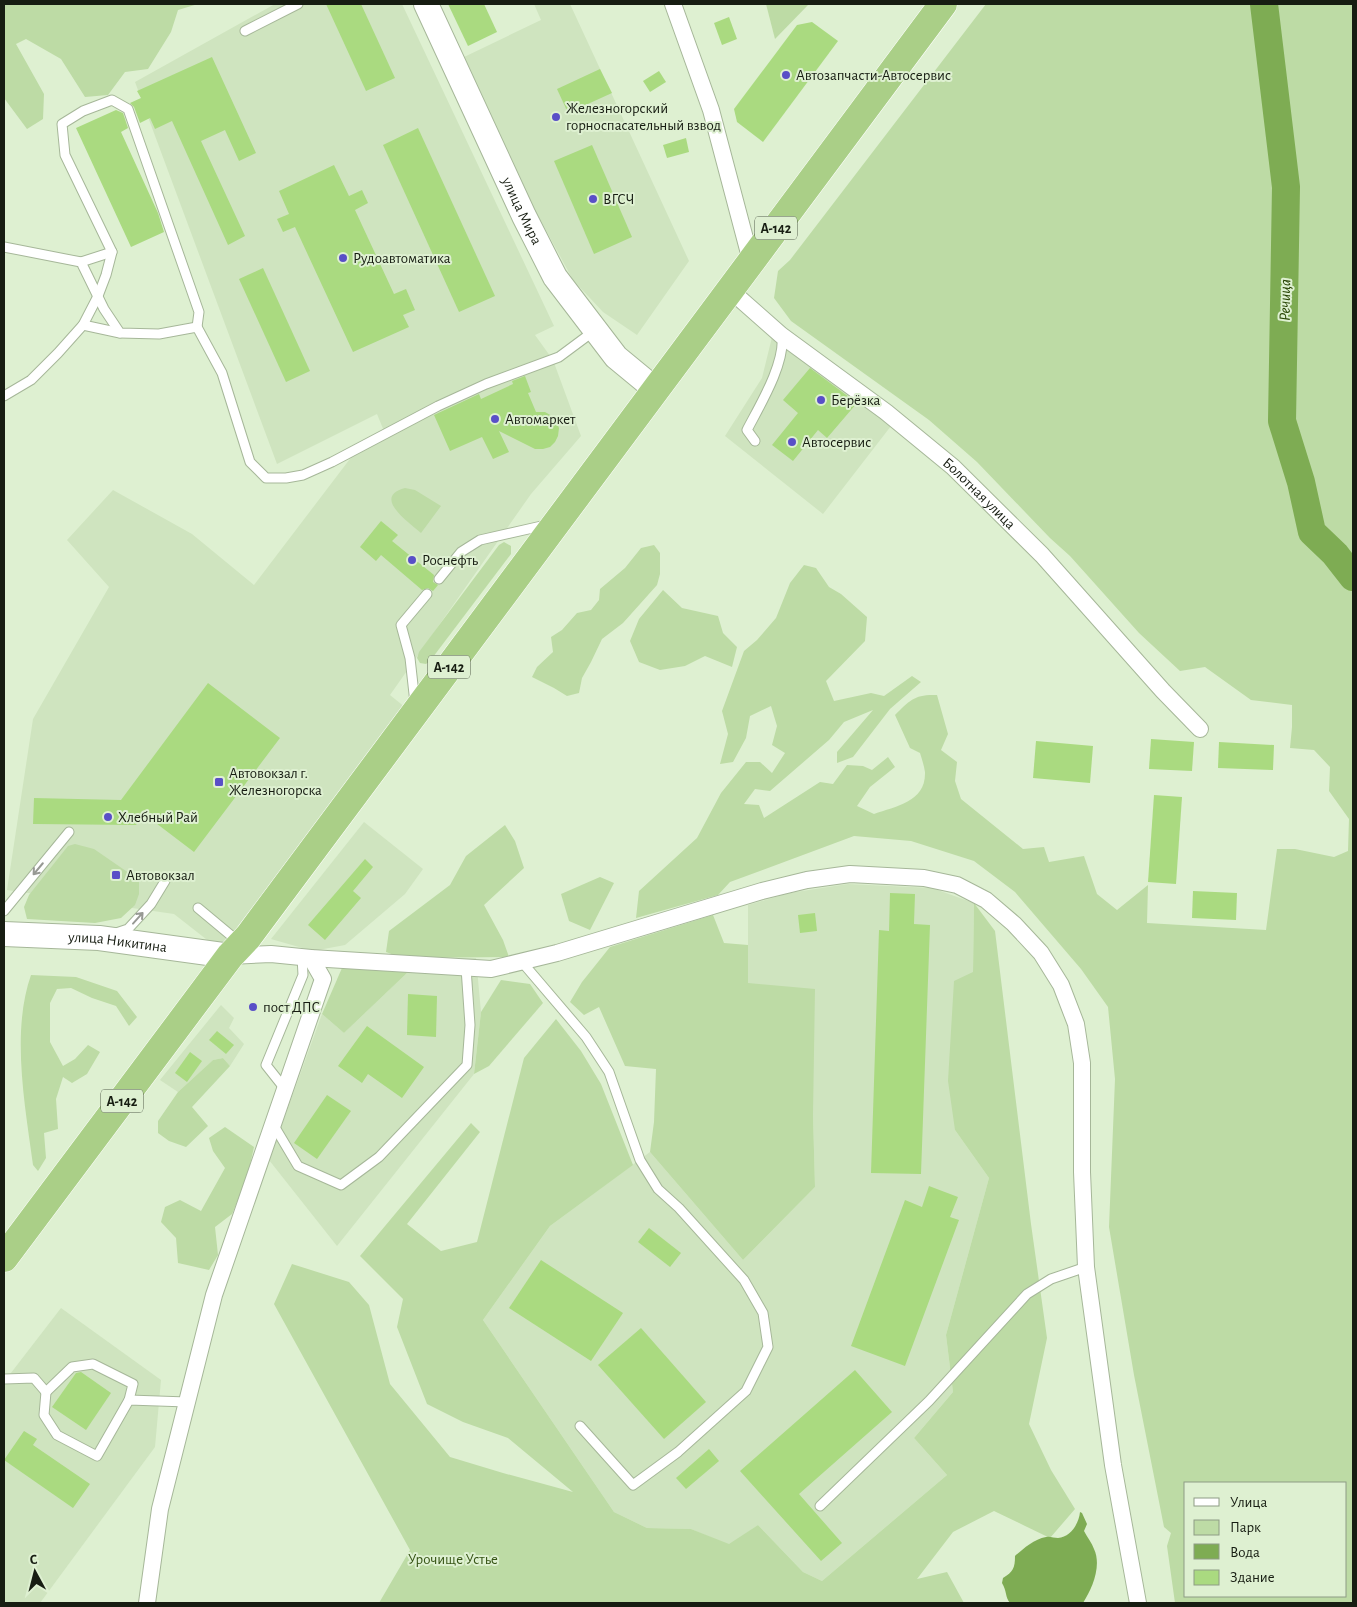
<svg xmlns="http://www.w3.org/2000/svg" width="1357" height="1607" viewBox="0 0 1357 1607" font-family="'Alegreya Sans',sans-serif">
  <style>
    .built { fill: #cfe4bf }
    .green { fill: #bddba5; fill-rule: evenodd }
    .water { fill: #7eac53 }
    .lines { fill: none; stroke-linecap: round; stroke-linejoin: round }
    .river { stroke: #7eac53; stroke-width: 28 }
    .building { fill: #aada80 }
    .service-casing { stroke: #a6b799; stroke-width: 11 }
    .minor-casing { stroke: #a6b799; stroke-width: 18 }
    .secondary-casing { stroke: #a6b799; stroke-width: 26 }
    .trunk-casing { stroke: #fff; stroke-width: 29 }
    .service { stroke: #fff; stroke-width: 9 }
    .minor { stroke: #fff; stroke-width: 16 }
    .secondary { stroke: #fff; stroke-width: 24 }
    .trunk { stroke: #aacf87; stroke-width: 28 }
    .oneway { stroke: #979994 }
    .poi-dot { fill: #594fc7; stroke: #def0d1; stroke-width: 2 }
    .labels { text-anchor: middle; stroke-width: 4; stroke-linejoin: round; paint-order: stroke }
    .shield { fill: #def0d1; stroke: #535c4b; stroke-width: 1 }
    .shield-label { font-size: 14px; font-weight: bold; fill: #171d12 }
    .poi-label { font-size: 15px; fill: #171d12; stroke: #def0d1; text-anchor: start }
    .street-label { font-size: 15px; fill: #171d12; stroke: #def0d1 }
    .park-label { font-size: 15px; fill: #365415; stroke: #def0d1 }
    .water-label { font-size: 16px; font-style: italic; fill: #264200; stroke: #def0d1 }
  </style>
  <rect width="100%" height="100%" fill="#def0d1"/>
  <g class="built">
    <path d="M275,4H402L554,326L535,335L553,360L581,436L531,494L390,695L406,708L220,950L174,914L7,890L33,719L109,587L67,540L113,490L192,534L254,585L359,447L384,431L377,414L277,464L135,82Z"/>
    <path d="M534,4H570L689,261L637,335L603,312L573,280L516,175L462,58L541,20Z"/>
    <path d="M777,329L891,426L823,514L725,436L762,378L773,333Z"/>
    <path d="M364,822L423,869L405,894L345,945L313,951L271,939Z"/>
    <path d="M848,884L932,888L974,903L973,972L955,1130L989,1178L946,1335L953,1392L914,1438L947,1475L822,1581L803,1572L758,1525L729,1545L691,1529L647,1528L614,1512L483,1320L550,1226L650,1152L743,1260L815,1187L813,1115L748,983V905L789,893Z"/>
    <path d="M417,958H476L481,1012L474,1074L337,1246L269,1160L322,1014L344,1033L408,972Z"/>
    <path d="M221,1005L234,1018L229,1028L244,1044L230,1066L223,1058L213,1060L178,1092L160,1080Z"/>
    <path d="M61,1308L161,1380L155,1447L40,1603H4V1382Z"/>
  </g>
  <g class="green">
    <path d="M4,4H198L178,10L171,32L148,69L125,72L108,95L85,97L61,59L26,39L16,44L44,94L43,119L27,129L4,98Z"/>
    <path d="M766,4H809L775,39Z"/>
    <path d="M986,4H1353V1603H1175L1167,1546L1171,1533L1164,1527L1134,1375L1109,1227L1115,1079L1108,1007L1081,969L1015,892L974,861L911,841L854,836L730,882L718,895L636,918L639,891L697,838L721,793L746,762H760L772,773L785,753L772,745L777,726L771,706L750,716L746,738L733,762L720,764L728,734L722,711L744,651L757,640L776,618L790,583L804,565L816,568L829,587L841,594L867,617L865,641L826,681L834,701L871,693L884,696L912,676L921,682L890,709L853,757L837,763V752L873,710L844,722L829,740L770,791L755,789L744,804L759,805L764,818L820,782L833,784L847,765L863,766L872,770L888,757L895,767L870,787L857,806L874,814C896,806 926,802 925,772C924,766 922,759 920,753L910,748L895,715C910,700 915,694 937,695L948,734L941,750L957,762L955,781L961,799L1023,849L1044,847L1049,862L1084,856L1097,894L1117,910L1148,885L1147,923L1266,930L1277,849H1295L1334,857L1348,851L1349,819L1329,791L1330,767L1314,750L1290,748L1292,727V705L1251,700L1205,667L1180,671L1139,633L1070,556L1050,538L977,462L929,420L791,321L774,298L778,271L790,260ZM1186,1483H1346V1596H1186Z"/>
    <path d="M405,488L415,490L441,506L421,533C410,523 371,497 405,488Z"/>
    <path d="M504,542L511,546V554L430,661L426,664L420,663L417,658L419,652L499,545Z"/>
    <path d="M654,545L660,553V574L657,585L623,623L602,639L591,662L582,678L579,693L567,696L554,688L532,677L537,667L553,652L551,637L562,630L577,613L591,610L599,600L600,589L625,568L641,548Z"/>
    <path d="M663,590L682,608L718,616L723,633L737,647L732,667L705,656L685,666L660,670L639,662L630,641L639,619Z"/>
    <path d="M505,825L515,841L524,868L484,905L503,940L509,957L402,958L386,952L389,931L450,885L466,856Z"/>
    <path d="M75,844L94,849L139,880V894L135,905L121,918L95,923L27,919L24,907L29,895L68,846Z"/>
    <path d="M600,877L614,883L590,930L569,921L561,894Z"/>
    <path d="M974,903L995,931L1031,1224L1047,1338L1029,1424L1051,1470L1075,1509L1050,1538L994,1511L953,1532L917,1579L947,1572L964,1603H379L410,1550L274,1304L292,1264L349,1282L369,1305L390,1384L450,1457L503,1473L573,1492L508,1438L463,1422L427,1404L397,1327L403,1299L360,1256L471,1123L480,1132L407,1224L441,1251L477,1242L524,1058L556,1019L581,1051L601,1084L633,1165L550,1226L483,1320L614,1512L647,1528L691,1529L729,1544L758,1525L803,1572L822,1581L947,1475L914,1438L953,1392L946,1335L989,1178L955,1130L948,1081L954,981L973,972Z"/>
    <path d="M713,915L724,943L748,945V983L815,989L813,1115L815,1187L743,1260L650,1152L654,1122L656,1069L625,1066L599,1007L584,1015L570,1002L582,982L610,947Z"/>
    <path d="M363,967L408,972L344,1033L322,1014L342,968Z"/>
    <path d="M31,975L76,977L117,991L137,1017L129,1026L116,1006L92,998L71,988L57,989L50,1003V1042L63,1066L75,1059L88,1045L100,1052L87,1074L72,1083L63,1077L56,1099L58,1129L44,1133L46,1158L38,1171L33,1165C25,1105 11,1032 31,975Z"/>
    <path d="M501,980L530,984L543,1003L489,1066L474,1074L481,1012Z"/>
    <path d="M223,1058L230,1066L192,1107L208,1126L186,1147L169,1141L158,1133V1121L178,1092L213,1060Z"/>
    <path d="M225,1127L254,1147L247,1178L232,1214L215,1227L218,1255L209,1270L178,1263L176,1238L161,1222L165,1207L180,1200L201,1211L225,1168L213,1151L209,1138Z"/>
  </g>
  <path class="water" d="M1080,1512L1082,1513L1087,1524L1084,1531C1087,1537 1092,1543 1094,1549C1102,1566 1092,1589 1083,1603H1010C1005,1597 1007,1591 1002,1583L1003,1578C1013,1572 1015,1568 1015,1556C1023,1549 1034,1539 1046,1537C1050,1536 1054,1538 1058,1538C1071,1537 1079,1523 1080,1512Z"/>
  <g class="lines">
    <path class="river" d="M1264,4L1286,187L1282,421L1301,482L1312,532L1335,554L1353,577"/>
  </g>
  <g class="building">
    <path d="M326,4H361L395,78L366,91Z"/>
    <path d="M448,4H484L497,32L468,46Z"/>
    <path d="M729,17L737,39L722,45L714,23Z"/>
    <path d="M812,22L838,41L763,142L737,122L734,109L797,25Z"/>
    <path d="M212,57L256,153L239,161L225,130L201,141L245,236L228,245L172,121L155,129L150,118L140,123L134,107L130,103L141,98L137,91Z"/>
    <path d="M600,69L612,93L568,113L557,89Z"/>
    <path d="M659,71L666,82L650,92L643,81Z"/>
    <path d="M116,110L123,113L128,128L121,132L158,213L164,232L131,247L76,128Z"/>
    <path d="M418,128L495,296L459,312L383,145Z"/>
    <path d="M686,138L689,152L667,158L663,145Z"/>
    <path d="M592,145L632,237L594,254L554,161Z"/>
    <path d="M334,165L349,196L362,190L368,203L355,210L394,294L406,289L415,310L403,315L409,327L353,352L295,227L283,232L277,219L289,214L279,191Z"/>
    <path d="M263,268L310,371L286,382L239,279Z"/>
    <path d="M810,368L857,403L827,438L818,430L793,461L772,445L798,413L783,400Z"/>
    <path d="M525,376L531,392L528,393L536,412H545L552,416L556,421L559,428L558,436L555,442L550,447L543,449H535L499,431L509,452L493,459L482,437L450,451L434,415L479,394L481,399L513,384L512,381Z"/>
    <path d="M381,521L398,535L392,541L434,575L433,582L438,585L433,591L428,588L422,590L381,555L376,561L360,547Z"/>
    <path d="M208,683L280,738L194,852L144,814L136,825L33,824L34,798L121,800Z"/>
    <path d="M1151,739L1194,742L1192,771L1149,769Z"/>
    <path d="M1036,741L1093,746L1090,783L1033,778Z"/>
    <path d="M1219,742L1274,745L1273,770L1218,768Z"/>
    <path d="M1154,795L1182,797L1176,884L1148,882Z"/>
    <path d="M365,859L373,867L353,891L361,898L325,940L308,925Z"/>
    <path d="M1193,891L1237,893L1236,920L1192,918Z"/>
    <path d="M890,893L915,894L914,924L930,925L921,1174L871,1173L879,930L889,931Z"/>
    <path d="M815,913L817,931L800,933L798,915Z"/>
    <path d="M408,994L437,996L436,1037L407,1035Z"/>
    <path d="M367,1026L424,1067L402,1098L368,1074L362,1083L338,1066Z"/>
    <path d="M217,1031L234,1045L226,1054L209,1040Z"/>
    <path d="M190,1052L202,1061L187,1082L175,1073Z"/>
    <path d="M327,1095L351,1111L317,1159L294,1143Z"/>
    <path d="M929,1186L958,1197L950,1217L959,1220L905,1366L851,1346L905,1200L922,1207Z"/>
    <path d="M649,1228L681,1253L670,1267L638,1242Z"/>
    <path d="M541,1260L623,1313L591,1361L509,1308Z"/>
    <path d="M641,1328L706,1402L664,1439L598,1365Z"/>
    <path d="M855,1370L892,1412L799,1494L842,1543L821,1561L740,1471Z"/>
    <path d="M81,1372L111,1393L86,1430L52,1407L76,1373Z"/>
    <path d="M24,1431L37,1439L33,1445L90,1484L73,1508L4,1460Z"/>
    <path d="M709,1449L719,1461L686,1489L676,1478Z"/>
  </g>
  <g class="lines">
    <defs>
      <g id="service">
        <path d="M245,31L298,4"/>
        <path d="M4,247L81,262L104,309L120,333L159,334L197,327L222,373L250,462L266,478H286L303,475L332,462L438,406L486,384L559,357L594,331"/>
        <path d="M81,262L112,252"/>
        <path d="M83,325L120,333"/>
        <path d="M4,396L31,380L58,353L83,325L98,296L106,275L112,252L65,155L62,124L83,111L112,100L128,109L199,312L197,327"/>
        <path d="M755,441L747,430C760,405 785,364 782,336"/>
        <path d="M439,579L461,552L480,540L546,525"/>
        <path d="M415,703L410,658L401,625L427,594"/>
        <path d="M198,908L240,943"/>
        <path d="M4,911L69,832"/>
        <path d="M116,933L128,929L151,904L165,881"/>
        <path d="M522,962L586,1037L609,1072L640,1160L658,1189L679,1208L744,1280L763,1313L768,1347L746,1391L678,1452L633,1485L580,1426"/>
        <path d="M285,1089L266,1065L303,975L302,957"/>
        <path d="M273,1124L298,1166L341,1185L379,1157L467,1065L470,1025L466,968"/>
        <path d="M4,1379L34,1378L46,1392L72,1367L93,1364L133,1384L129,1400"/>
        <path d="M46,1392L44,1415L57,1435L97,1456L129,1400L187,1402"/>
        <path d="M820,1506L929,1401L1027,1294L1051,1279L1086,1267"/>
      </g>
      <g id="minor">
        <path d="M673,4L711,110L751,261"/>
        <path id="s1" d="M730,290L781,335L886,412L953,467L1042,555L1163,691L1200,729"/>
        <path d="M230,956L271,954L311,958L491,969L557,953L762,891L807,880L850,874L924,878L957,885L986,900L1014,924L1041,953L1061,985L1076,1024L1082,1063V1172L1086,1267L1113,1465L1138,1603"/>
        <path d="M147,1603L160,1509L214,1295L323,979L311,958"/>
      </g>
      <g id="secondary">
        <path id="s2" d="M426,4L524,216L555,277L616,357L656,390"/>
        <path id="s3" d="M4,934L99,938L230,956"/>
      </g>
      <path id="trunk" d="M4,1258L230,956L248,937L943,4"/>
    </defs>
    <use href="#service" class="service-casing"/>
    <use href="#minor" class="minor-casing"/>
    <use href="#secondary" class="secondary-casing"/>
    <use href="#trunk" class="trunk-casing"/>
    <use href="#service" class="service"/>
    <use href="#minor" class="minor"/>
    <use href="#secondary" class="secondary"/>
    <use href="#trunk" class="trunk"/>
  </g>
  <defs><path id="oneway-shaft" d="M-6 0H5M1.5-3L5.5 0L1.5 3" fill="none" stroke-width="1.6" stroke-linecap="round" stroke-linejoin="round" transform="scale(1.25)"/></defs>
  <g class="oneway">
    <use href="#oneway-shaft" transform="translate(38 869) rotate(130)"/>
    <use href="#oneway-shaft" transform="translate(138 918) rotate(-48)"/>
  </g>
  <g class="poi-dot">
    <circle cx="786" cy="75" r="5"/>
    <circle cx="556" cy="117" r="5"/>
    <circle cx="593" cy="199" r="5"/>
    <circle cx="343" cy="258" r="5"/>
    <circle cx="821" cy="400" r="5"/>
    <circle cx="495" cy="419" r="5"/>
    <circle cx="792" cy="442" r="5"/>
    <circle cx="412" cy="560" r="5"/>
    <rect x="214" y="777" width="10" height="10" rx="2.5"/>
    <circle cx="108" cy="817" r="5"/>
    <rect x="111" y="870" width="10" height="10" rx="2.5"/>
    <circle cx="253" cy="1007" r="5"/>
  </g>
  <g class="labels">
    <g class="shield">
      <rect x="755" y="216.5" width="42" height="23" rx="4"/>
      <rect x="428" y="655.5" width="42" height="23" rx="4"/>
      <rect x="101" y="1089.5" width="42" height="23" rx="4"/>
    </g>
    <g class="shield-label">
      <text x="776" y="233">А-142</text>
      <text x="449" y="672">А-142</text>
      <text x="122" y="1106">А-142</text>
    </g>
    <g class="poi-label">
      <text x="796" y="80">Автозапчасти-Автосервис</text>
      <text x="566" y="113">Железногорский<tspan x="566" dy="17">горноспасательный взвод</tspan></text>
      <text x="603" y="204">ВГСЧ</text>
      <text x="353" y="263">Рудоавтоматика</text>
      <text x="831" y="405">Берёзка</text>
      <text x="505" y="424">Автомаркет</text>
      <text x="802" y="447">Автосервис</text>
      <text x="422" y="565">Роснефть</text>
      <text x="229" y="778">Автовокзал г.<tspan x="229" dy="17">Железногорска</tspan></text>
      <text x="118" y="822">Хлебный Рай</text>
      <text x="126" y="880">Автовокзал</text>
      <text x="263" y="1012">пост ДПС</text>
    </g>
    <g class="street-label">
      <text dy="5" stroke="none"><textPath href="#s2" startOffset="228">улица Мира</textPath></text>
      <text dy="5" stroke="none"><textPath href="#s1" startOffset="322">Болотная улица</textPath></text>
      <text dy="5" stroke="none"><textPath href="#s3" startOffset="114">улица Никитина</textPath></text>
    </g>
    <g class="park-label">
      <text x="453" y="1564">Урочище Устье</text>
    </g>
    <g class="water-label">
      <text transform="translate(1284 300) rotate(-89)" y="6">Речица</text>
    </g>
  </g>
  <rect width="1357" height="1607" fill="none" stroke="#171d12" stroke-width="10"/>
  <rect x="1184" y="1482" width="162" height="115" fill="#def0d1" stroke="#8e9c85"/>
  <rect x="1194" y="1498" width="25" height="8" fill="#ffffff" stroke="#8e9c85"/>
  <text x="1230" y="1507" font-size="15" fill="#171d12">Улица</text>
  <rect x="1194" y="1520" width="25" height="15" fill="#bddba5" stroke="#8e9c85"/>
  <text x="1230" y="1532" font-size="15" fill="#171d12">Парк</text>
  <rect x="1194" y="1544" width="25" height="15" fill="#7eac53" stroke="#8e9c85"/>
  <text x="1230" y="1557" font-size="15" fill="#171d12">Вода</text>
  <rect x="1194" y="1570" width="25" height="15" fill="#aada80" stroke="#8e9c85"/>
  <text x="1230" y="1582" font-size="15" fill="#171d12">Здание</text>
  <g transform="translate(35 1572) rotate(353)" stroke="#def0d1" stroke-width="4" paint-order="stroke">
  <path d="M0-4L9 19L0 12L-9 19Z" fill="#171d12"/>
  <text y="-8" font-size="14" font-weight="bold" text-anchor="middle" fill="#171d12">С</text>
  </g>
</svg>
